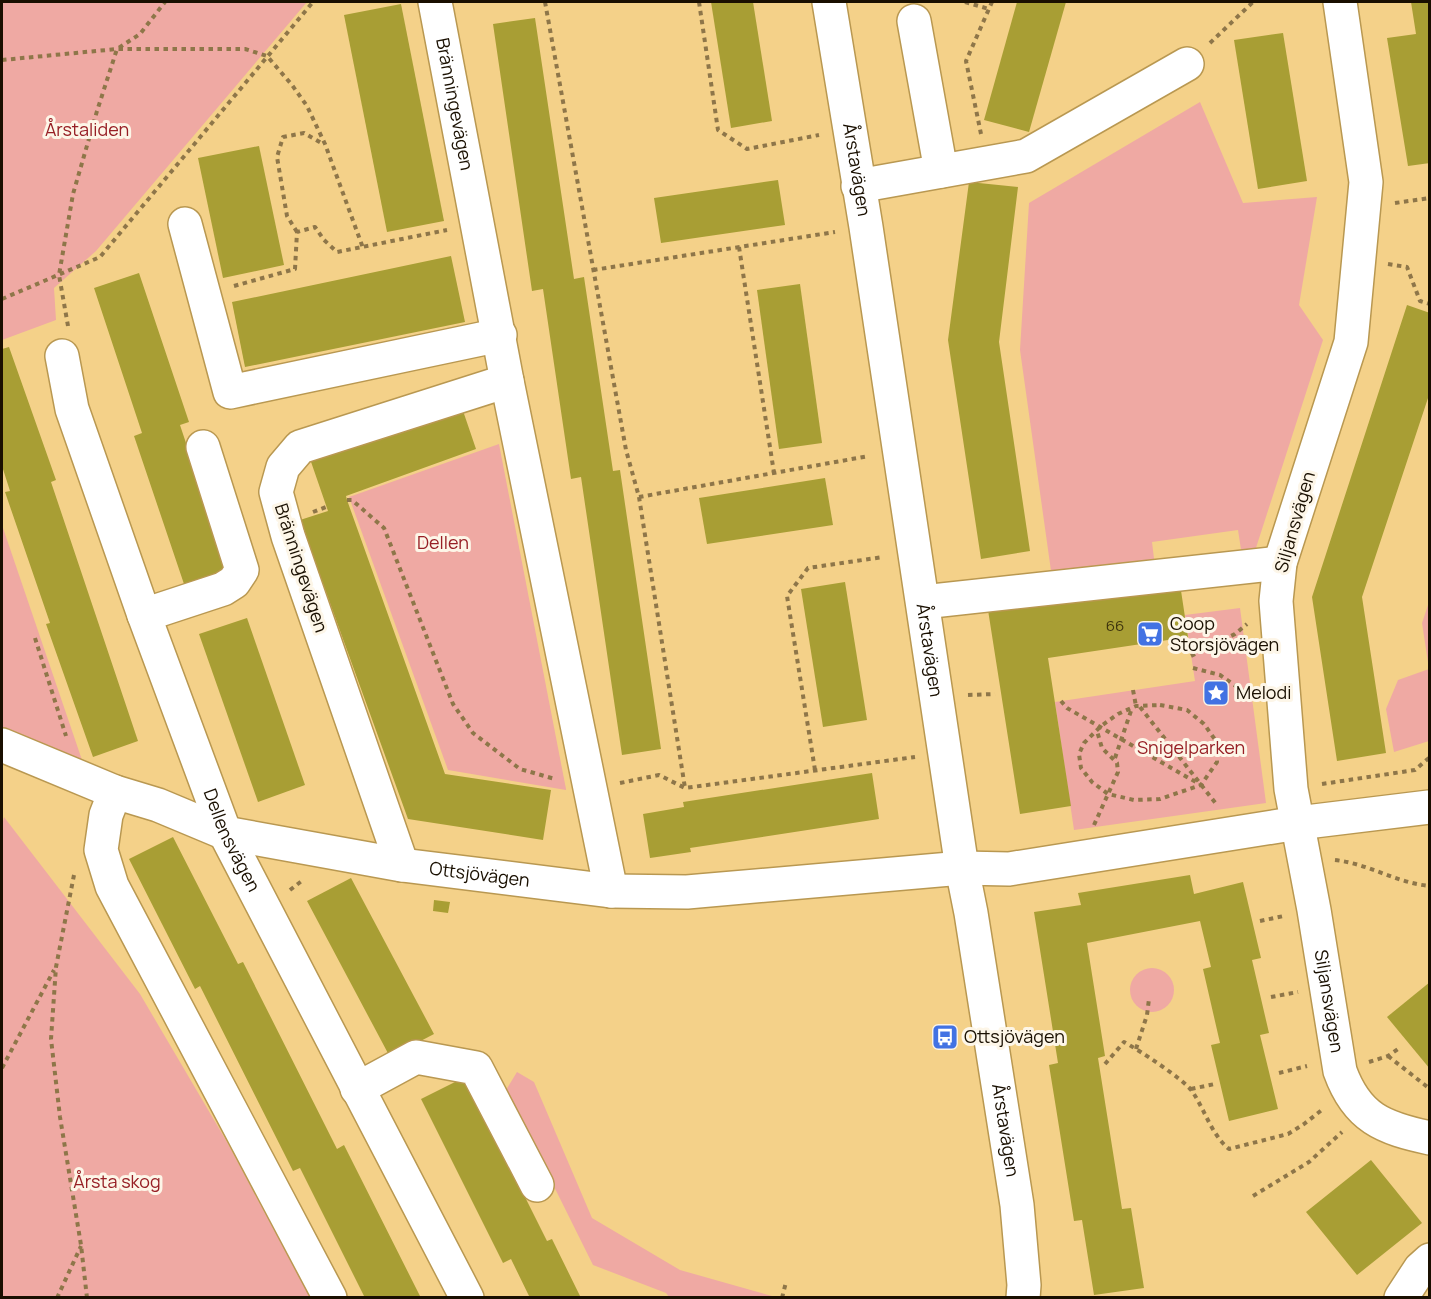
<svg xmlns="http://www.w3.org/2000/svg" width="1431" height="1299" viewBox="0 0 1431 1299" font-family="Manrope,sans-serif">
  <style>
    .green { fill: #efa9a3 }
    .building { fill: #a89e34 }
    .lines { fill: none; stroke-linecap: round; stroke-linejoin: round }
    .minor-casing { stroke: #b99851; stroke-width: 36 }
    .path { stroke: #8e7649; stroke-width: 4; stroke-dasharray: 4.5 4.5; stroke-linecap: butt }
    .minor { stroke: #fff; stroke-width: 33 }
    .labels { text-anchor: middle; stroke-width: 6; stroke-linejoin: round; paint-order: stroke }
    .number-label { font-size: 15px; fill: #3d330d }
    .street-label { font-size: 18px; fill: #190f00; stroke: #fdf6e8 }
    .park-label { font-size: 18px; fill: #971f25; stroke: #fdf6e8 }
    .poi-label { font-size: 18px; fill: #190f00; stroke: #fdf6e8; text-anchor: start }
  </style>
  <rect width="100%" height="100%" fill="#f4d189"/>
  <g class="green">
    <path d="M2,2H307L96,251L54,288L56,320L2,340Z"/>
    <path d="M1200,102L1243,203L1317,197L1299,305L1323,340L1254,554L1242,556L1238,530L1152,542L1155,567L1052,578L1020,350L1029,203Z"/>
    <path d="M499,444L566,789V790L448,770L349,497Z"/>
    <path d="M2,525L83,763L2,731Z"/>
    <path d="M1429,602V741L1394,752L1386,709L1398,680L1429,669L1422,623Z"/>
    <path d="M1240,608L1266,803L1074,830L1055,702L1195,681L1185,615Z"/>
    <path d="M4,817L140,994L227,1142L302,1282L313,1297L2,1298V826Z"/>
    <circle cx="1152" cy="990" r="22"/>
    <path d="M517,1072L534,1082L592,1218L680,1270L772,1296L774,1297H669L666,1293L593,1265L506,1090Z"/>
  </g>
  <g class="building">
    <path d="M711,2H753L772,121L731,128Z"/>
    <path d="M1017,2H1066L1029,132L984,120Z"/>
    <path d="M1411,2H1430V163L1408,166L1387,38L1416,34Z"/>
    <path d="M401,4L444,221L387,232L344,15Z"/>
    <path d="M535,18L574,279L584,277L613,471L620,470L661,749L622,755L581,477L571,479L543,289L532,291L493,24Z"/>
    <path d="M1283,33L1307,181L1258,189L1234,40Z"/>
    <path d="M259,146L284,265L223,278L198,158Z"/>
    <path d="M778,180L785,225L661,243L654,198Z"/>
    <path d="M969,182L1018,187L999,342L1030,551L981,559L948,340Z"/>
    <path d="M451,256L465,322L245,367L232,302Z"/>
    <path d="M139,273L189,422L180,425L228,569L184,584L134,436L142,433L94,288Z"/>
    <path d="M800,284L822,443L779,449L757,290Z"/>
    <path d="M1407,305L1430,313V392L1362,597L1386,753L1337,761L1312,597Z"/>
    <path d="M9,347L56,480L51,482L138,741L93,757L46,624L50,623L5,492L10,491L2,466V349Z"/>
    <path d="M460,402L476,449L346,496L347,500L445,774L551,790L543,840L408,819L300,520L328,511L309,456Z"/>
    <path d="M825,478L833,525L707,544L699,498Z"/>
    <path d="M845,582L867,720L823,727L801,589Z"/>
    <path d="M1180,584L1188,637L1048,658L1071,806L1020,814L988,610L1040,602V607Z"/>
    <path d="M247,618L305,785L258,802L199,634Z"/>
    <path d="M872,773L879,819L690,848L691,852L650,858L643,814L684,807L683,802Z"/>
    <path d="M173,837L238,964L243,962L337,1149L344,1145L421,1298H365L300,1168L293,1171L200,986L195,989L129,859Z"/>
    <path d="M1190,875L1194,894L1243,882L1261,958L1252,960L1269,1033L1260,1035L1278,1109L1229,1121L1211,1045L1220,1043L1203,969L1211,967L1200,921L1087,943L1105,1056L1098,1058L1122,1209L1131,1208L1144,1288L1094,1295L1082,1220L1074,1221L1056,1108L1049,1065L1058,1063L1034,912L1081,905L1078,893Z"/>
    <path d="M351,878L434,1034L390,1057L307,901Z"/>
    <path d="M434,900L450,902L448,913L433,911Z"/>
    <path d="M1430,982V1069L1387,1017Z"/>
    <path d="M465,1077L547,1241L552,1239L581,1298H530L511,1259L503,1263L421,1099Z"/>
    <path d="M1371,1160L1422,1223L1357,1275L1306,1212Z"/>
  </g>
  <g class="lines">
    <defs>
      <g id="minor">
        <path id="s1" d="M435,2L507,381L611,891"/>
        <path id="s2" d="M829,2L866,227L962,868L971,913L1017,1205L1024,1285L1023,1298"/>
        <path id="s3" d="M1340,2L1366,182L1351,342L1280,563L1276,601L1291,789L1314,910L1340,1071C1357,1118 1383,1128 1430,1138"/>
        <path d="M914,21L941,171"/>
        <path d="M858,186L1026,156L1187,64"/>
        <path d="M185,224L230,392L500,335"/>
        <path id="s4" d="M62,356L72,409L144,615L225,833L467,1298"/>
        <path d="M923,602L1280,563"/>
        <path d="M144,615L223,589L234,582L242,570L203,447"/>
        <path id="s5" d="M2,745L115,792L158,805L225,833L402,865L611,891L687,892L962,868L1009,869L1298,823L1429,807"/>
        <path d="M115,792L106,815L101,850L112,886L330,1298"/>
        <path d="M402,865L288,536L276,492L283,467L300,447L507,381"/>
        <path d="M357,1089L416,1057L476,1068L537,1185"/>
        <path d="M1401,1298L1420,1269L1430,1260"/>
      </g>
    </defs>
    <use href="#minor" class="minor-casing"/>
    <g class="path">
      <path d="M545,2L626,450L639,497L685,788"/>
      <path d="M699,2L718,130L747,149L819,135"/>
      <path d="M965,2L989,9"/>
      <path d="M1210,43L1253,2"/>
      <path d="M2,60L117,49H245L267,56L292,85L307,106L325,144L363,248"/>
      <path d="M981,134L966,61L992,2"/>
      <path d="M1395,203L1430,198"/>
      <path d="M297,232L287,216L277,157L283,137L304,133L323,144"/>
      <path d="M739,247L774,473"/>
      <path d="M1388,264L1407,267L1420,301L1430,304"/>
      <path d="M593,270L835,232"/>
      <path d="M234,286L295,269L297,232L315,227L324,240L337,252L447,230"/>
      <path d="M2,299L100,257L313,2"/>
      <path d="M68,326L59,275L73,194L97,111L117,49L140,34L165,2"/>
      <path d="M639,497L869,456"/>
      <path d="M347,500H352L384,528L453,704L473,733L520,769L555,779"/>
      <path d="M313,512L326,507"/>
      <path d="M35,638L66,736"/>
      <path d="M1191,656L1235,634L1247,624"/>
      <path d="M1193,668L1220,675L1253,698"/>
      <path d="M1133,690L1136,706"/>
      <path d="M968,695L995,694"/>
      <path d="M1061,701L1067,708L1201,785"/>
      <path d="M1160,705L1187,710L1204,724L1216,741L1217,762L1201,785L1160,799L1134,800L1108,794L1092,782L1081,768L1079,754L1084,743L1101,726L1118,714L1136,706Z"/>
      <path d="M1140,707L1217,805"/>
      <path d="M1115,758L1132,708"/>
      <path d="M815,770L787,596L808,568L883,557"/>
      <path d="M620,783L659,775L685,788L915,757"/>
      <path d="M1322,784L1415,770L1430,757"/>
      <path d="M1094,825L1118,772L1117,763L1102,748L1097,731"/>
      <path d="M1335,860C1370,864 1396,883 1430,886"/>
      <path d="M74,875L56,967L51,1039L60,1117L81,1245L87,1298"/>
      <path d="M290,890L303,880"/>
      <path d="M1260,921L1284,916"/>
      <path d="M1271,997L1298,992"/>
      <path d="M1136,1049L1147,1015L1149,999"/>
      <path d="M1388,1056L1430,1089"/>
      <path d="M1369,1062L1388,1056L1401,1047"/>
      <path d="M1105,1064L1124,1042C1139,1050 1183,1079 1192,1091C1205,1110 1211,1134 1229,1149L1288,1134L1304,1124L1323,1109"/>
      <path d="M2,1068L54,970"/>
      <path d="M1279,1073L1307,1066"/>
      <path d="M1191,1089L1215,1084"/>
      <path d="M1253,1196L1309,1162L1342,1132"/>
      <path d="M57,1298L81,1246"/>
      <path d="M782,1298L786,1282"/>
    </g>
    <use href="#minor" class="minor"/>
  </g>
  <defs>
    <symbol id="supermarket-square" viewBox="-11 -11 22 22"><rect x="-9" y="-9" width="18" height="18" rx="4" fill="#4272e3" stroke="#fdf6e8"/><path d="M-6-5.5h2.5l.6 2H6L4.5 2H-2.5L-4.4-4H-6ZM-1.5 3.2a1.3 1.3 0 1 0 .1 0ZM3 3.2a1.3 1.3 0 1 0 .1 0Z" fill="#fff"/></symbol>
    <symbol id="sight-square" viewBox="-11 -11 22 22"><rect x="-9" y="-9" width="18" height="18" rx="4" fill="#4272e3" stroke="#fdf6e8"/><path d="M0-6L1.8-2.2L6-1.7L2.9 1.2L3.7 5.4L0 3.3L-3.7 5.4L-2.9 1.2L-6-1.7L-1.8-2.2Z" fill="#fff"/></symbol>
    <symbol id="bus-square" viewBox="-11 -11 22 22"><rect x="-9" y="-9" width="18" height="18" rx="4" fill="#4272e3" stroke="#fdf6e8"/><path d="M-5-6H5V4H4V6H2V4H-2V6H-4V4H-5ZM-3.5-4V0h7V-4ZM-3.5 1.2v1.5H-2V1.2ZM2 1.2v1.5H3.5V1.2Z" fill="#fff"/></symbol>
  </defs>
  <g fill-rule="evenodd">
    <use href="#supermarket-square" x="1135" y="619" width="30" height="30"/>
    <use href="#sight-square" x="1201" y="678" width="30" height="30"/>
    <use href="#bus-square" x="930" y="1022" width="30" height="30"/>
  </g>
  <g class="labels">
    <g class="number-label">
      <text x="1115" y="631">66</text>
    </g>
    <g class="street-label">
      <text dy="6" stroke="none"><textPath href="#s1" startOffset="104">Bränningevägen</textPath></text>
      <text dy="6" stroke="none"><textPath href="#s2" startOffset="170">Årstavägen</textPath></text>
      <text transform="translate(1295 522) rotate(-74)" y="6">Siljansvägen</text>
      <text transform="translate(301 568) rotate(72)" y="6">Bränningevägen</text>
      <text dy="6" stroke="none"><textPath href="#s2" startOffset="656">Årstavägen</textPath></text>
      <text dy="6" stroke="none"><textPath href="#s4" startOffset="514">Dellensvägen</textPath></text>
      <text dy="6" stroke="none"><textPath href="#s5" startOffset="498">Ottsjövägen</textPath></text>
      <text dy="6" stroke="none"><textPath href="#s3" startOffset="1017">Siljansvägen</textPath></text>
      <text dy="6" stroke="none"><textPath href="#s2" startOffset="1142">Årstavägen</textPath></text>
    </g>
    <g class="park-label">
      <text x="87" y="136">Årstaliden</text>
      <text x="443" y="549">Dellen</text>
      <text x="1191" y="754">Snigelparken</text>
      <text x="117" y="1188">Årsta skog</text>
    </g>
    <g class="poi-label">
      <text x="1170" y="630">Coop<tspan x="1170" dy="21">Storsjövägen</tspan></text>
      <text x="1236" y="699">Melodi</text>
      <text x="964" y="1043">Ottsjövägen</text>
    </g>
  </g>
  <rect width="1431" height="1299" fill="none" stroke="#190f00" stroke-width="6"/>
</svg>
